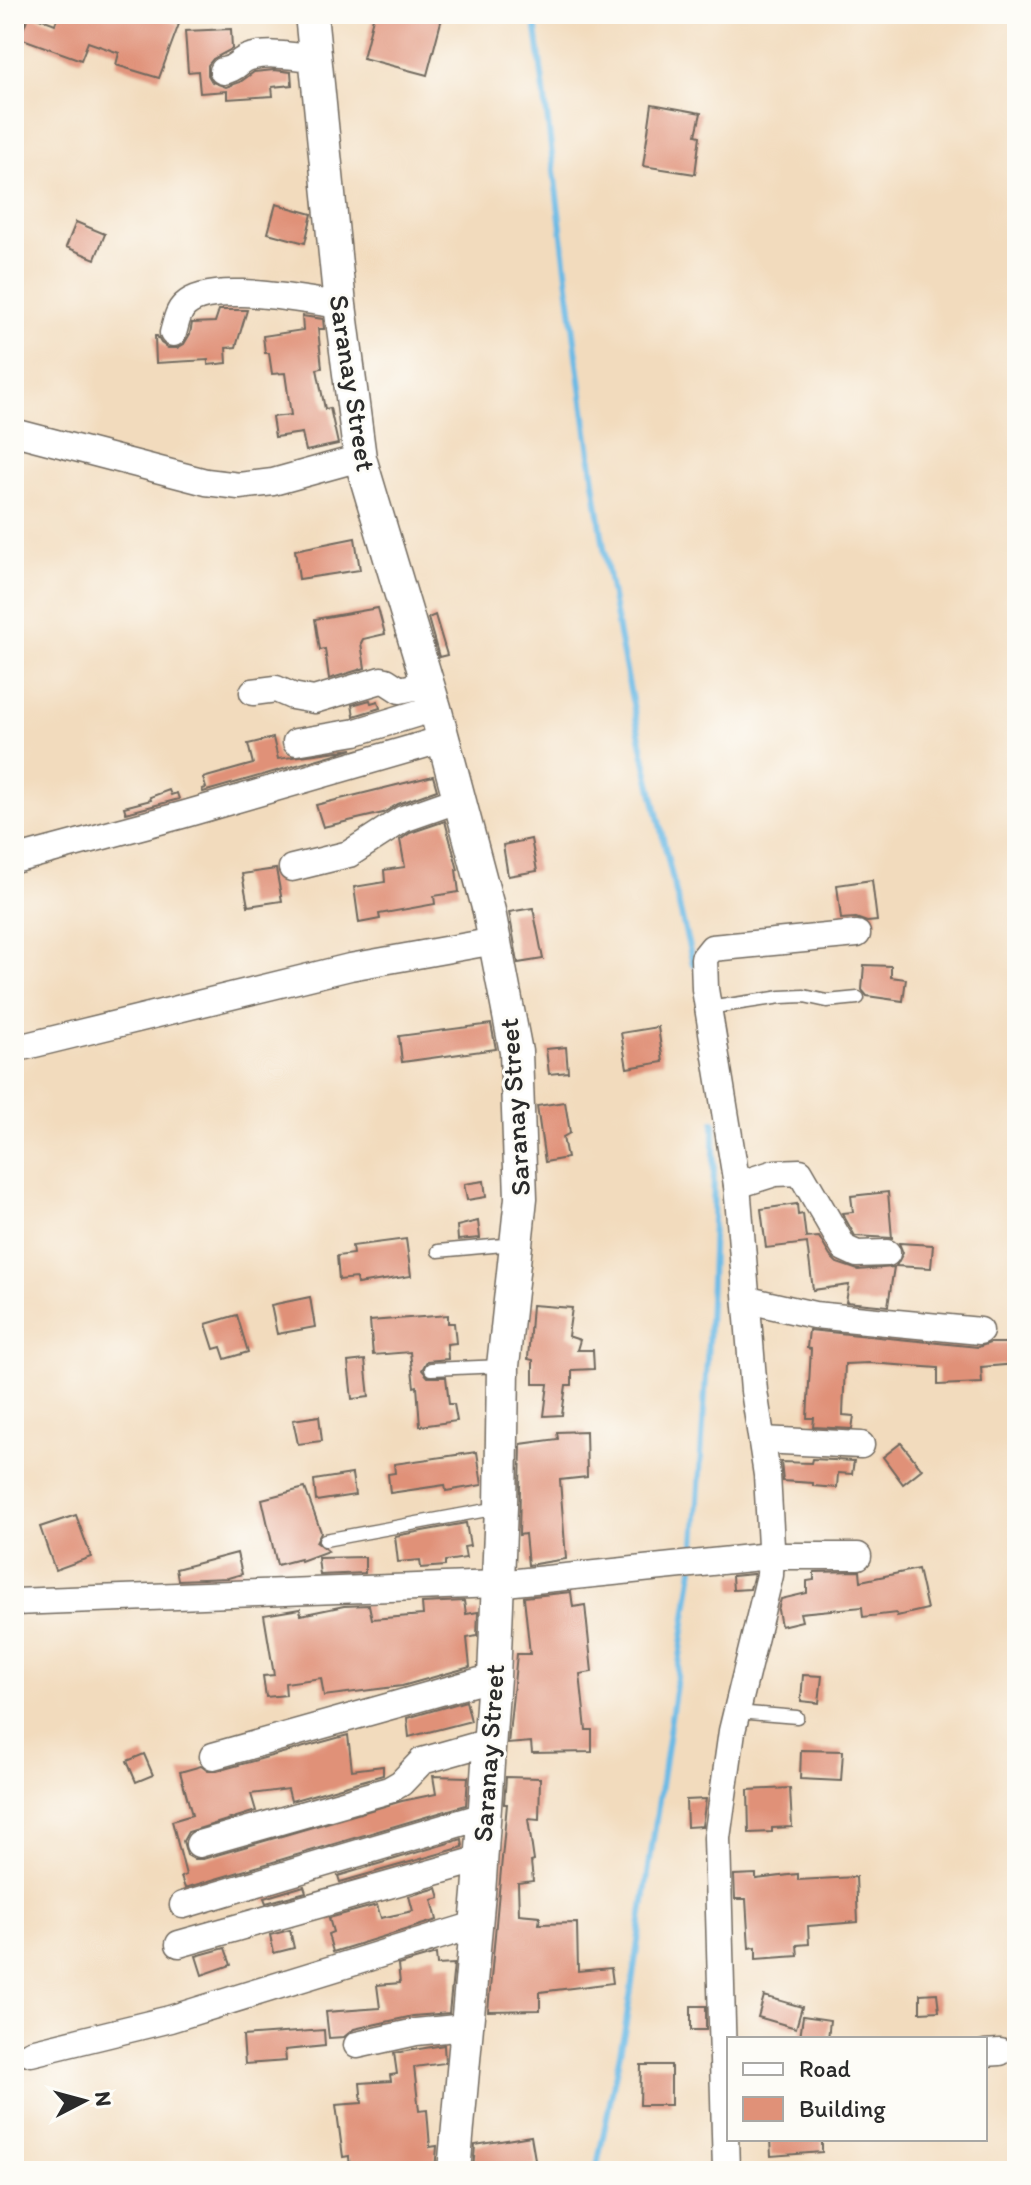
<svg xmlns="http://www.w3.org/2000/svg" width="1031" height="2185" viewBox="0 0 1031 2185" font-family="Itim,sans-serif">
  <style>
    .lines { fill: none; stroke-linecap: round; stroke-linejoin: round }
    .stream { stroke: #6abae5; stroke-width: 6 }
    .building { fill: #e09178 }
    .service-casing { stroke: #71695e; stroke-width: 15 }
    .minor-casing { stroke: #71695e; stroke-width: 29 }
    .tertiary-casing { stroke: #71695e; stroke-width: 35 }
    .service { stroke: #fff; stroke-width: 12 }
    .minor { stroke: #fff; stroke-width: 26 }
    .tertiary { stroke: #fff; stroke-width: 32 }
    .labels { text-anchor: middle; stroke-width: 6; stroke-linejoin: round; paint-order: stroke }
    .street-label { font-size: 28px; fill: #2b2b2b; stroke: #fdfcf7 }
  </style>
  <rect width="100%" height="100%" fill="#fdfcf7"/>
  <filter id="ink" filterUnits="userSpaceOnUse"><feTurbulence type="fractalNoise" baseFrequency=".0125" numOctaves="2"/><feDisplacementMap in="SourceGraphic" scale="16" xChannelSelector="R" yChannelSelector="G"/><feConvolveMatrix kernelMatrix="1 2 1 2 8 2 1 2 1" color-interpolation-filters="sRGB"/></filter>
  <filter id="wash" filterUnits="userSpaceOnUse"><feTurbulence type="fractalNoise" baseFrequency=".006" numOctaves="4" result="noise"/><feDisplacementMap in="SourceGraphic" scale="32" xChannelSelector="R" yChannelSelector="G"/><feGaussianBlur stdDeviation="1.8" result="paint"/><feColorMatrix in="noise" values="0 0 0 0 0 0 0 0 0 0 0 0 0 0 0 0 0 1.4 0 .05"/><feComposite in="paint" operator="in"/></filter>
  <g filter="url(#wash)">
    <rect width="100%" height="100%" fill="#f2dbbd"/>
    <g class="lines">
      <g class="stream">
        <path d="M534,14C559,200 578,388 608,573C630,705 662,835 693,964"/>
        <path d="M694,1558C704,1413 715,1268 714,1122"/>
        <path d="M596,2171L626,2023L693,1569"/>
      </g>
    </g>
    <g id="blocks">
      <g class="building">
        <path d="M29,14L55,24L59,14H146L179,24L159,78L116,65L119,53L88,42L81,60L20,38Z"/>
        <path d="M374,14H443L427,75L363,58Z"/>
        <path d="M231,29L232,49L213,59L208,65V75L212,82L226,87L240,82L254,72L274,70L291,72L292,85L272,87L273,96L227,99V91L200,93L198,71L188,72L185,31Z"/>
        <path d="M652,104L701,113L696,135L700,136L695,174L643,166Z"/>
        <path d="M276,204L312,214L305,243L268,233Z"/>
        <path d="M76,222L105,234L95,259L66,247Z"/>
        <path d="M219,310H247L236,347L226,348L227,363L208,365V360L156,363L155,336H157L161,343L168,348H177L184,344L190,334L192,323L215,322Z"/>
        <path d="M302,316L323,319L324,329H318L322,368L317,369L325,409L330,408L338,444L306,451L302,433L275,437L272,417L291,415L285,373L272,374L269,353H265L263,336L303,330Z"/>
        <path d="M355,538L360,570L299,579L295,550Z"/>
        <path d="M378,608L385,634L363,639L361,643L365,668L329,679L325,649L320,650L315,619Z"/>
        <path d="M435,615L447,655L439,657L428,618Z"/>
        <path d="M370,700L371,703L378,701L380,708L354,716L352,705Z"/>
        <path d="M273,738L278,759L353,749L203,792L202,789L206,788L203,778L253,764L248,744Z"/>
        <path d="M433,776L437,790L398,804L383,813L323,827L316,805Z"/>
        <path d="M169,790L171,795L177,793L179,799L126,813L124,807L151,800L150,797Z"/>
        <path d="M445,821L458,870H456L459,892L434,896L435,904L379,914L380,919L359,923L354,887L385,882L384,870L405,867L400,840L410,833Z"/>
        <path d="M531,839L537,871L508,876L503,845Z"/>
        <path d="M276,869L282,901L248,906L242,874Z"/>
        <path d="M872,880L877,921L867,922L856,918L841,919L837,885Z"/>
        <path d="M533,908L543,959L518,963L509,912Z"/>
        <path d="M864,965L891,966V977L906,979L903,1001L867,996L862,990Z"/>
        <path d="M491,1024L496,1049L402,1062L399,1036Z"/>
        <path d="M658,1027L663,1062L627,1068L621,1033Z"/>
        <path d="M566,1047L568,1072L549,1074L546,1049Z"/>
        <path d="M565,1102L570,1133L563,1137L567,1158L545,1162L537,1106Z"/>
        <path d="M484,1181L486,1197L467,1200L464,1184Z"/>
        <path d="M888,1192L892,1238L855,1236L842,1213L853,1212L851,1196Z"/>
        <path d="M797,1204L798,1215L803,1214L806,1238L819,1237L830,1256L837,1263L858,1270L894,1267L888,1306L846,1302L849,1285L813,1290L807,1243L766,1248L761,1209Z"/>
        <path d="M478,1221L480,1238L458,1240L457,1226Z"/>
        <path d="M406,1239L411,1276L357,1284L356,1278L339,1280L337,1256L353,1254L352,1246Z"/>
        <path d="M899,1243L933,1245L931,1268L896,1266L903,1253Z"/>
        <path d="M310,1297L315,1327L277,1334L271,1305Z"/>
        <path d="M532,1305L572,1308L568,1336L580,1340L577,1350H593L594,1369L572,1370V1385H566L562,1415L544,1416L548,1384H533V1360L528,1359Z"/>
        <path d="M237,1315L248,1352L225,1359L221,1347L214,1349L206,1324Z"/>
        <path d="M448,1315V1323H454L456,1343L447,1344L448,1359L427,1361L422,1370L428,1377H446L449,1404H454L457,1421L420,1426L417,1386L414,1387L410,1352L373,1355L370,1321Z"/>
        <path d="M809,1330L978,1347L990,1343H1017V1364L981,1367L982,1383L938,1385V1368L869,1363L845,1364L843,1415L854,1416L852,1429L813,1427L814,1418H807L811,1349L807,1348Z"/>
        <path d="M365,1360L369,1397L352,1399L348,1362Z"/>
        <path d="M319,1416L322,1441L298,1444L293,1420Z"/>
        <path d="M586,1431L587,1477L560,1480L566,1559L528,1565L525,1534L519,1535L521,1444L558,1439L557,1432Z"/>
        <path d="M901,1443L922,1469L903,1484L883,1457Z"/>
        <path d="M477,1452L482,1485L446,1491L445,1485L390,1493L388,1474L395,1473L394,1464Z"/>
        <path d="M812,1459L854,1461L852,1474L838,1473L837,1488L813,1486V1483L783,1481L781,1462L811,1463Z"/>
        <path d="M352,1474L355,1495L316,1501L314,1480Z"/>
        <path d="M305,1488L321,1532L316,1542L328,1551L301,1561L300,1559L277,1565L262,1499Z"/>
        <path d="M76,1515L91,1557L55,1570L40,1527Z"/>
        <path d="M466,1523L470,1546L464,1547L466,1558L445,1561V1566L421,1568L420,1560L398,1562L395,1536Z"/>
        <path d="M237,1553L242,1574L228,1578L178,1580L176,1569Z"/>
        <path d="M365,1557V1573L320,1575L318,1558Z"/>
        <path d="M918,1569L927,1609L897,1616L896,1613L863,1617L862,1607L800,1613L802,1621L781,1626L778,1610L781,1599L807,1593V1581L814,1580V1572L860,1571L861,1581Z"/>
        <path d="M754,1574L750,1589L733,1590L732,1576Z"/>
        <path d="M571,1592L573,1607L585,1605L592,1672L580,1674L586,1730H592V1752L532,1753L531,1742L508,1744L517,1654H530L524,1597Z"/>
        <path d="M464,1601L466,1614L478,1612L477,1636L467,1638L470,1667L402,1686L324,1696L321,1678L285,1683L286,1695L266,1697L263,1676L274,1675L264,1615L300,1609L301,1615L344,1606L369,1605L372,1619L423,1615L422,1603Z"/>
        <path d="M803,1675L822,1676L819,1703L801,1701Z"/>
        <path d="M466,1701L471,1721L409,1737L407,1718Z"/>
        <path d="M348,1735L352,1770L383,1766V1775L291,1801L288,1789L251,1794L256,1811L188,1832L183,1841L187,1855L194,1859H203L402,1801L436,1794L433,1776L468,1777L466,1805L185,1888L181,1877L186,1875L172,1821L192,1815L180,1772L201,1766L208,1771H217Z"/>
        <path d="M801,1750L843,1751L841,1781L800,1779Z"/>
        <path d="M144,1754L153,1775L136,1782L127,1761Z"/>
        <path d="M506,1777L540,1778L539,1820L528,1819L534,1861L531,1862L533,1881L518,1883L519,1914L540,1916L539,1924L577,1923L578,1971L611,1968L613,1983L540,1992V2010L488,2011L507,1804H504Z"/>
        <path d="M790,1788L792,1827L772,1828V1832L749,1833L748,1790Z"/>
        <path d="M706,1799L702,1826L687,1827L686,1800Z"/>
        <path d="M462,1839L463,1847L340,1882L338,1876Z"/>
        <path d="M756,1874V1879L798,1874V1880L856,1877L858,1922L808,1926L809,1944L797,1945L798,1956L756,1959V1947L749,1948L746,1899H735L734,1875Z"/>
        <path d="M304,1886L306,1892L266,1903L264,1898Z"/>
        <path d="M437,1888L440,1898L432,1900L437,1920L333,1952L328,1934L333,1932L329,1918L377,1905L381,1918L413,1911L409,1896Z"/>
        <path d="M290,1930L294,1948L274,1953L270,1935Z"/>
        <path d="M225,1948L231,1965L202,1975L196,1956Z"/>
        <path d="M436,1954L437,1965L454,1964L449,2013L413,2016L354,2029L344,2037L329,2038L326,2012L380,2008L377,1985L400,1983L398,1965Z"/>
        <path d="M937,1993L939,2011L920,2012V1994Z"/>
        <path d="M764,1996L802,2007L796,2028L758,2017Z"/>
        <rect x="691" y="2006" width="15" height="24"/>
        <path d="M803,2016L830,2020L828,2039L800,2037Z"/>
        <path d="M324,2030L325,2046L285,2050L286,2061L245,2064L243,2036Z"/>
        <path d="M444,2045L445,2063L414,2067L419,2111L427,2110L430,2147L437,2146L435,2171H350L349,2156L343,2157L336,2105L362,2103L360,2083L391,2081L390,2075L397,2074L394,2053Z"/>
        <path d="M641,2065H671V2105H640Z"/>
        <path d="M531,2136L536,2165L499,2171H473L475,2145Z"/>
        <path d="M770,2139H822V2152L771,2156Z"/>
      </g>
    </g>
  </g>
  <g filter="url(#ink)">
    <use href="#blocks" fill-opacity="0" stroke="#71695e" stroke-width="2"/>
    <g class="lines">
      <defs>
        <g id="service">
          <path d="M708,1008L781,997L804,996L827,1001L858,998"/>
          <path d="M438,1251L514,1244"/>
          <path d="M431,1369L503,1366"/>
          <path d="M325,1540L498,1508"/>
          <path d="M736,1712L797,1717"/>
        </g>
        <g id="minor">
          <path d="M223,71C238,69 238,60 250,57C270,51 295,57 315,58"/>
          <path d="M173,333C176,324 177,312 185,305C211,280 305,301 340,305"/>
          <path d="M14,432L206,482L239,486L273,482L360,458"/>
          <path d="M253,692L276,689L292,696L314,700L381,680L386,681L400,690L428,684"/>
          <path d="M296,742L356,732L435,708"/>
          <path d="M14,860L182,815L444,739"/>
          <path d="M292,868L349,854L403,819L460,799"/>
          <path d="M14,1049L350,967L495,941"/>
          <path d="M737,1185L775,1173L800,1172L844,1248L857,1254L887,1253"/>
          <path d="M748,1300L814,1315L980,1331"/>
          <path d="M762,1440L861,1445"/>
          <path d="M14,1602L497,1584L770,1556H858"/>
          <path d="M213,1756L494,1677"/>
          <path d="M199,1844L389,1790L401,1783L422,1761L489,1742"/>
          <path d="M183,1905L484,1816"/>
          <path d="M179,1944L481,1859"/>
          <path d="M357,2045L416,2032L466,2027"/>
          <path d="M31,2053L170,2019L475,1925"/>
          <path d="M985,2053L1000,2052"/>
          <path d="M726,2171L717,1838L732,1731L770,1575L771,1546L767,1475L754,1391L737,1185L705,989L704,958L712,948L857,934"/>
        </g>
        <path id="tertiary" d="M311,14L340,305L360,458L435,708L489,911L516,1052L521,1198L503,1366L501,1507L494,1677L479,1893L454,2171"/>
      </defs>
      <use href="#service" class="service-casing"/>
      <use href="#minor" class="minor-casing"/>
      <use href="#tertiary" class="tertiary-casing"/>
      <use href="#service" class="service"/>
      <use href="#minor" class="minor"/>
      <use href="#tertiary" class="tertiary"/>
    </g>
  </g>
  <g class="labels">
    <g class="street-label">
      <text transform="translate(353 383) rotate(81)" y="10">Saranay Street</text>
      <text transform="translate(514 1107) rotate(-94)" y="10">Saranay Street</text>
      <text transform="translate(488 1753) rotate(-86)" y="10">Saranay Street</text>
    </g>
  </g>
  <rect width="1031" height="2185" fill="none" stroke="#fdfcf7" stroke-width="48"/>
  <rect x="727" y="2037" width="260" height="104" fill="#fdfcf7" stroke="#a9a8a5" stroke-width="2"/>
  <rect x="743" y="2063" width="40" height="12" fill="#ffffff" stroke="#a9a8a5" stroke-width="2"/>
  <text x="799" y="2077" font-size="24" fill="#2b2b2b">Road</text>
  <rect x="743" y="2097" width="40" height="24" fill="#e09178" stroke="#a9a8a5" stroke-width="2"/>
  <text x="799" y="2117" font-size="24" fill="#2b2b2b">Building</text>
  <g transform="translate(84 2101) rotate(84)" stroke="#fdfcf7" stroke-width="6" paint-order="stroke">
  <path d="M0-6L14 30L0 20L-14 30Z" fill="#2b2b2b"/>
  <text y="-12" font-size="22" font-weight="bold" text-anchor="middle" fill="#2b2b2b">N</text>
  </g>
</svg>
